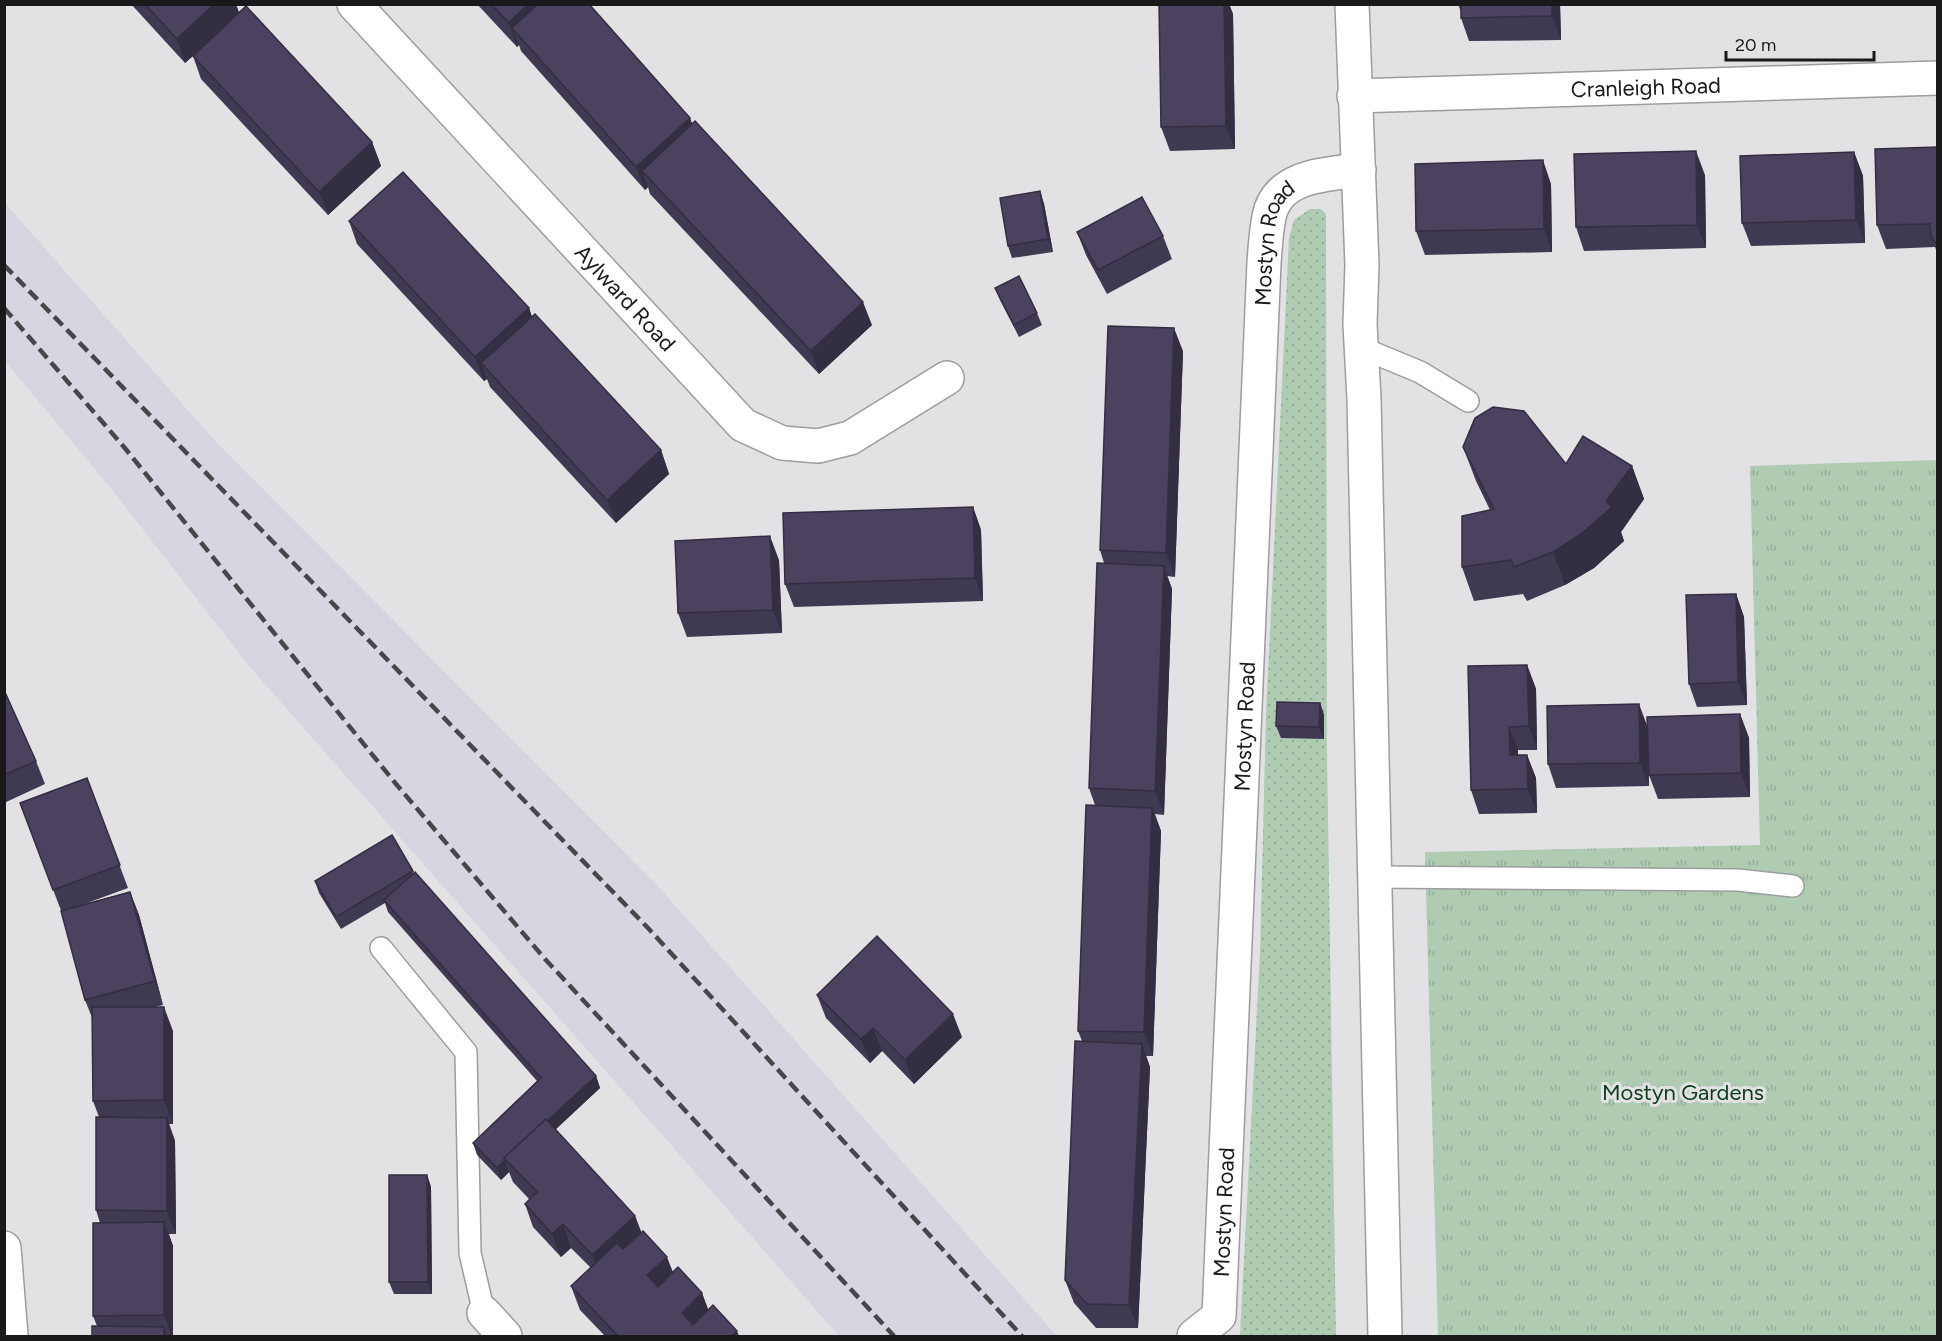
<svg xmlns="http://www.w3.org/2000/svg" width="1942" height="1341" viewBox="0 0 1942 1341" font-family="Figtree,sans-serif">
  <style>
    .built { fill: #d6d6e0 }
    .grass { fill: url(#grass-dots) }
    .park { fill: url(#park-tufts) }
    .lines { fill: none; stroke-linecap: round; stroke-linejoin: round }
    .lane-casing { stroke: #9d9da0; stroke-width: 24 }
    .street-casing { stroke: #9d9da0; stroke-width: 36 }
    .lane { stroke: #fff; stroke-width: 21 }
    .street { stroke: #fff; stroke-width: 33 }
    .rail { stroke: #474749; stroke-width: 4.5; stroke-dasharray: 12 6; stroke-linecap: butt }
    .wall { fill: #403952 }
    .shaded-wall { fill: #342e42 }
    .building { fill: #4b425f; stroke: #342e42; stroke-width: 1.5 }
    .labels { text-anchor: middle; stroke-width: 6; stroke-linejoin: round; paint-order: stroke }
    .street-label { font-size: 22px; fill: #19191b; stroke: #e2e2e5 }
    .park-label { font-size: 22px; fill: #0a3c19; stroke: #e2e2e5 }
  </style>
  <defs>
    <pattern id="grass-dots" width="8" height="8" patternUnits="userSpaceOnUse" patternTransform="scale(1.5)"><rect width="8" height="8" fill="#afccb3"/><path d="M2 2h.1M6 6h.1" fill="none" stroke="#96af99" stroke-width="1.8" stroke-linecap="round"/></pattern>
    <pattern id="park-tufts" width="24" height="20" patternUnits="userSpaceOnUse" patternTransform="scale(1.5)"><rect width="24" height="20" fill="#afccb3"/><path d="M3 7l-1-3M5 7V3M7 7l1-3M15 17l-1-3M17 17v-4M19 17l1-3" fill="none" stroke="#96af99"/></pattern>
  </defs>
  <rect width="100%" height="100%" fill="#e2e2e5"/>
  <path class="built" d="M5,203L217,443L657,885L1057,1336H839L249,666L113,491L5,361Z"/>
  <path class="grass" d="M1310,209H1321L1326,214V223L1327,752L1336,1336H1240L1260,953L1266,714L1289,238L1294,220Z"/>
  <path class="park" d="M1937,460V1336H1438L1425,852L1760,845L1750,466Z"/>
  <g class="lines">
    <defs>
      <g id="lane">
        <path d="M1362,348L1420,372L1468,401"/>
        <path d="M1375,877L1738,880L1793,886"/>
        <path d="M381,948L466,1052L470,1253L484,1313"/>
      </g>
      <g id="street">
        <path id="s1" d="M354,4L743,425L782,443L818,446L850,438L947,378"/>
        <path d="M1352,4L1362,265L1360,324L1364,399L1385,1336"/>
        <path id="s2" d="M1354,96L1938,78"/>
        <path d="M4,1248L11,1336"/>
        <path d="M484,1313L505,1336"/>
        <path id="s3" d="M1194,1336L1219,1316L1264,263C1265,248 1266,232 1269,217C1277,175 1325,175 1359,170"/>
      </g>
    </defs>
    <use href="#lane" class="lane-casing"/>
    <use href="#street" class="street-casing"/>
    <use href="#lane" class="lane"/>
    <use href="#street" class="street"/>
    <g class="rail">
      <path d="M4,265L648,928L1022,1336"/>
      <path d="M4,308L124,447L396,784L545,959L894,1336"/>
    </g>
  </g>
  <g class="wall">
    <path d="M131,4H236L239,13L372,142L381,166L328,215L201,79L193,56L185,63Z"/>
    <path d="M477,4H589L690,118L692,124L872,325L819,374L650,194L648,187L645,190L521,51L519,45L517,47Z"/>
    <path d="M1159,4H1229L1233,14L1235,149L1170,151L1161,127Z"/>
    <path d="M1458,4H1560L1561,40L1469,41L1461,18V12Z"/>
    <path d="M1938,147V255L1935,247L1886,249L1877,225Z"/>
    <path d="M1854,152L1863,176L1865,243L1751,246L1742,223Z"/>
    <path d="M1705,175L1706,248L1584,251L1576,227Z"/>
    <path d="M1551,184L1552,252L1425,255L1416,231Z"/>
    <path d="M1040,191L1044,204L1053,252L1012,258L1008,246Z"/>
    <path d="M349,221L529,308L532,317L661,450L669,474L616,523L490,387L487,379L484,381L357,244Z"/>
    <path d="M1077,232L1163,236L1172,259L1107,294L1086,255Z"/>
    <path d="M995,288L1037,313L1042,325L1019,337L1000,300Z"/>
    <path d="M1183,351L1175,577L1167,576L1172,589L1164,815L1155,814L1161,831L1153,1056H1146L1150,1067L1138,1328H1096L1074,1303L1065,1280L1082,1041L1078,1031L1095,805L1089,788L1104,563L1100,550Z"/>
    <path d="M1463,447L1566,464L1632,466L1644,499L1621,532L1624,541L1594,568L1565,585L1527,601L1523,594L1474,601L1462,567L1490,510L1476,481Z"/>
    <path d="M973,507L981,530L983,601L794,607L785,584Z"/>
    <path d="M779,560L782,633L687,637L678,613Z"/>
    <path d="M1736,594L1744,617L1747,705L1697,707L1689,684Z"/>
    <path d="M1527,665L1536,689L1537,750H1518V755H1527L1536,778L1537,813L1479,814L1471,790Z"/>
    <path d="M4,690L36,761L45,784L4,803Z"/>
    <path d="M1320,703L1324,715V739L1281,738L1276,726Z"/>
    <path d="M1740,714L1749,738L1750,797L1658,799L1649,775L1648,753L1649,786L1556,788L1548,764L1648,727Z"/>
    <path d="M87,778L128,888L87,903L130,892L139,915L163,1005L155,1007L173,1031V1124H169L175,1141L176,1234H169L173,1246V1336H92L97,1326L93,1316L100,1223L96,1210L99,1117L93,1101V1020L85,1000L62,913L20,803Z"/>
    <path d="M413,871V874L596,1076L600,1088L555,1130L635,1216L641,1232L673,1272L702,1293L708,1310L739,1336H605L580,1310L571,1286L591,1268L571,1248L561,1257L533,1227L525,1204L529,1199L513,1182L509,1172L501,1180L477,1155L473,1143L537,1081L388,912L385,903L341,929L319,893L315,881Z"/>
    <path d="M817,995L962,1037L914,1084L882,1051L870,1063L826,1018Z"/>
    <path d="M427,1175L431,1187L432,1294H394L389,1282Z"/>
  </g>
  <g class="shaded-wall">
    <path d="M214,4H236L239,13L185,63L177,39Z"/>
    <path d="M528,4H562L512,28L519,45L517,47L509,23Z"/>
    <path d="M1224,4H1229L1233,14L1235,149L1226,126Z"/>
    <path d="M1552,4H1560L1561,40L1552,16Z"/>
    <path d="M690,118L699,142L642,171L648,187L645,190L636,167Z"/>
    <path d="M372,142L381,166L328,215L319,192Z"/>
    <path d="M1696,151L1705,175L1706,248L1697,225Z"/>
    <path d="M1854,152L1863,176L1865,243L1856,220Z"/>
    <path d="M1543,160L1551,184L1552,252L1544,229Z"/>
    <path d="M1040,191L1044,204L1053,252L1048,239Z"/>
    <path d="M863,302L872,325L819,374L811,351Z"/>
    <path d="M529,308L537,332L481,363L487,379L484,381L475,357Z"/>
    <path d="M1174,328L1183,351L1175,577L1166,553Z"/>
    <path d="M661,450L669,474L616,523L607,500Z"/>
    <path d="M1632,466L1644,499L1621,532L1624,541L1594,568L1565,585L1553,552L1606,501Z"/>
    <path d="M973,507L981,530L983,601L975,578Z"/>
    <path d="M770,536L779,560L782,633L773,610Z"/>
    <path d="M1164,566L1172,589L1164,815L1155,791Z"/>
    <path d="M1736,594L1744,617L1747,705L1738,682Z"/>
    <path d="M1527,665L1536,689L1537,750L1529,726Z"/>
    <path d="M1320,703L1324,715V739L1319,727Z"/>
    <path d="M1639,704L1648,728L1649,786L1640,763Z"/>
    <path d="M1740,714L1749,738L1750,797L1741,773Z"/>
    <path d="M1509,727L1518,750V779L1510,755Z"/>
    <path d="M1527,755L1536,778L1537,813L1528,789Z"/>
    <path d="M1152,808L1161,831L1153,1056L1144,1032Z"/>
    <path d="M130,892L139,915L163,1005L155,981Z"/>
    <path d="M164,1007L173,1031V1124L164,1100Z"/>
    <path d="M953,1014L962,1037L914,1084L905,1060Z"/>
    <path d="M873,1028L882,1051L870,1063L861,1039Z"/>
    <path d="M1142,1044L1150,1067L1138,1328L1129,1305Z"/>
    <path d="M596,1076L600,1088L514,1168L505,1159Z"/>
    <path d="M167,1118L175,1141L176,1234L167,1211Z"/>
    <path d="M505,1160L509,1172L501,1180L497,1168Z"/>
    <path d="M427,1175L431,1187L432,1294L428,1282Z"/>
    <path d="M635,1216L644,1239L601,1279L592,1255Z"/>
    <path d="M164,1222L173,1246V1336H172L164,1315Z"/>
    <path d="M563,1224L571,1248L561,1257L552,1234Z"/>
    <path d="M667,1257L676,1280L656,1299L647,1275Z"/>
    <path d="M702,1293L711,1317L690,1336L682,1313Z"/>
    <path d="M164,1327L167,1336H164Z"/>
    <path d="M737,1331L739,1336H732Z"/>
  </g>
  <g class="building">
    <path d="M145,4H214L177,39Z"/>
    <path d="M491,4H528L509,23Z"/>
    <path d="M538,4H589L690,118L636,167L512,28Z"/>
    <path d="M1159,4H1224L1226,126L1161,127Z"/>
    <path d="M1461,4H1552V16L1461,18Z"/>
    <path d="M246,6L372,142L319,192L193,56Z"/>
    <path d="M695,121L863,302L811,351L642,171Z"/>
    <path d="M1938,147V244L1931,238L1930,224L1877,225L1875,149Z"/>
    <path d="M1696,151L1697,225L1576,227L1574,154Z"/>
    <path d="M1854,152L1856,220L1742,223L1740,156Z"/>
    <path d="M1543,160L1544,229L1416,231L1415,164Z"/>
    <path d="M403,172L529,308L475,357L349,221Z"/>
    <path d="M1040,191L1048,239L1008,246L1000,198Z"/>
    <path d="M1142,197L1163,236L1098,270L1077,232Z"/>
    <path d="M1019,276L1037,313L1014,325L995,288Z"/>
    <path d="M535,314L661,450L607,500L481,363Z"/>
    <path d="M1108,326L1174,328L1166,553L1100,550Z"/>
    <path d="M1493,407L1524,411L1566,464L1583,436L1632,466L1606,501L1612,507L1581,534L1553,552L1514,567L1511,560L1462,567V516L1494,509L1463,447L1475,418Z"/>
    <path d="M973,507L975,578L785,584L783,513Z"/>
    <path d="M770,536L773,610L678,613L675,541Z"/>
    <path d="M1097,563L1164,566L1155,791L1089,788Z"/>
    <path d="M1736,594L1738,682L1689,684L1686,595Z"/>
    <path d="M1527,665L1529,726L1509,727L1510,755H1527L1528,789L1471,790L1468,666Z"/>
    <path d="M4,690L36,761L4,775Z"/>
    <path d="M1277,702L1320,703L1319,727L1276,726Z"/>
    <path d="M1639,704L1640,763L1548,764L1547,706Z"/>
    <path d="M1740,714L1741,773L1649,775L1647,717Z"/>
    <path d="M87,778L120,865L53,890L20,803Z"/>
    <path d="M1086,805L1152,808L1144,1032L1078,1031Z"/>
    <path d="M392,835L413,871L336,917L315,881Z"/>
    <path d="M415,872L596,1076L547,1121L546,1119L504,1158L505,1160L497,1168L473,1143L541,1078L384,900Z"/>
    <path d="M130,892L155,981L85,1000L61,911Z"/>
    <path d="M877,936L953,1014L905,1060L873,1028L861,1039L817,995Z"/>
    <path d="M92,1007H164V1100L93,1101Z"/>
    <path d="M1075,1041L1142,1044L1129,1305L1087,1304L1065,1280Z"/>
    <path d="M96,1117L167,1118V1211L96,1210Z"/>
    <path d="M546,1119L635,1216L592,1255L563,1224L552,1234L525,1204L537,1192L504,1158Z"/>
    <path d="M389,1175H427L428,1282H389Z"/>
    <path d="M164,1222V1315L93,1316V1223Z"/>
    <path d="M643,1231L667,1257L647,1275L658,1287L678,1267L702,1293L682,1313L693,1325L713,1305L737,1331L732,1336H618L571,1286L617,1243L623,1249Z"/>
    <path d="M92,1326L164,1327V1336H92Z"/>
  </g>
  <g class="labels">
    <g class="street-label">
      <text dy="8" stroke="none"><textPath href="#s2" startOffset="292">Cranleigh Road</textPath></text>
      <text dy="8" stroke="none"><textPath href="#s3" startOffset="1108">Mostyn Road</textPath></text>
      <text dy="8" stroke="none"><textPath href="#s1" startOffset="400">Aylward Road</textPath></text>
      <text dy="8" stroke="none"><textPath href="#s3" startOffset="622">Mostyn Road</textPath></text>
      <text dy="8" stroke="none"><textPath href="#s3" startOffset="136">Mostyn Road</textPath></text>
    </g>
    <g class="park-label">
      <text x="1683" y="1100">Mostyn Gardens</text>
    </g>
  </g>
  <rect width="1942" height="1341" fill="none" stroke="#19191b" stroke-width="12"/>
  <path d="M1726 51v9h148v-9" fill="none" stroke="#19191b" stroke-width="3"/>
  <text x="1735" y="51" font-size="18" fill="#19191b" stroke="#e2e2e5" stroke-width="4.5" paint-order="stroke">20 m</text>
</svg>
